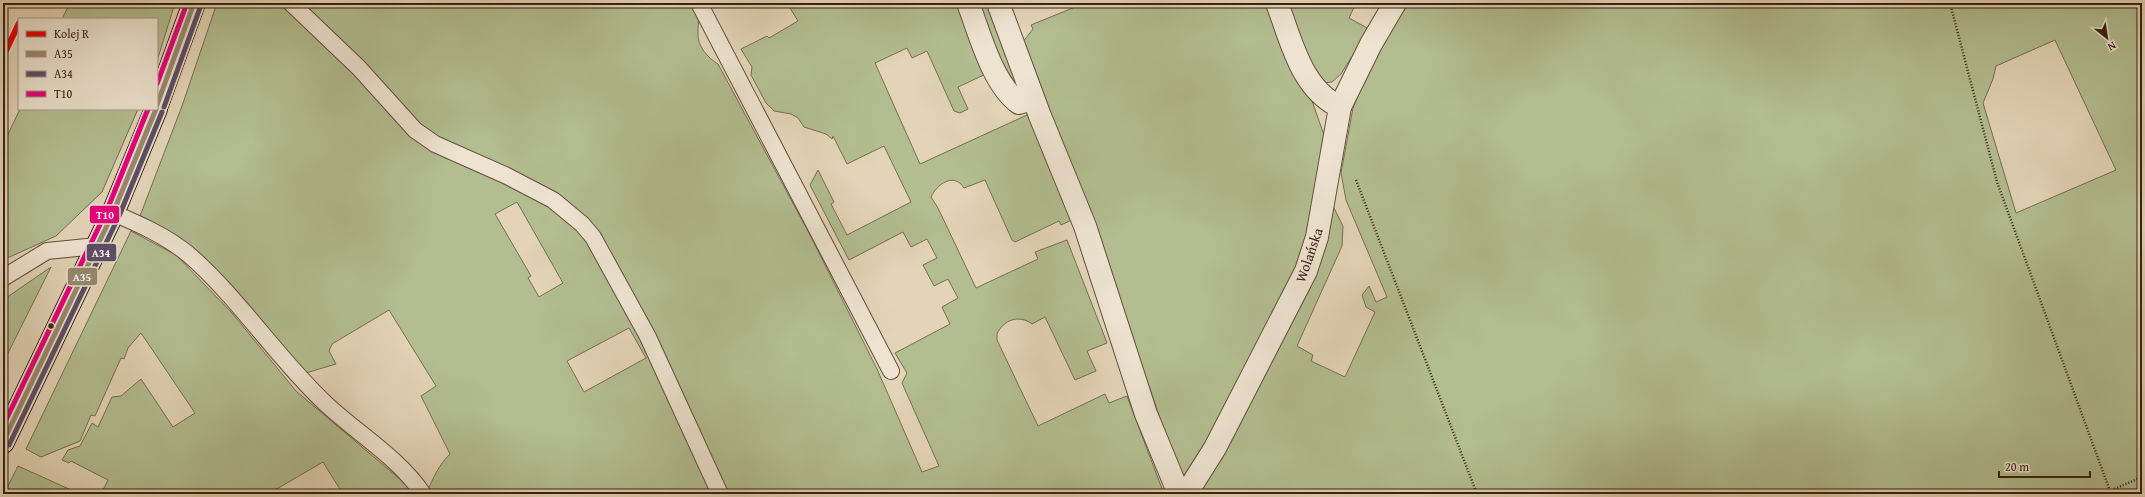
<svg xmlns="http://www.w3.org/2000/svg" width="2145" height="497" viewBox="0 0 2145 497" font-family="'Gentium Book Plus',serif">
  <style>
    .green { fill: #b2bd90; stroke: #756e50; fill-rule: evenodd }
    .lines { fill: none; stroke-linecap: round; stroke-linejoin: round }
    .lane-casing { stroke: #634d3a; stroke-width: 18 }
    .street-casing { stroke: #634d3a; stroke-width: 24 }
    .secondary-casing { stroke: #382011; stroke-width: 24 }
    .path { stroke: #382011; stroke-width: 2.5; stroke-dasharray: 1 2; stroke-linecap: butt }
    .lane { stroke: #ede3d0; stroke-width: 16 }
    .street { stroke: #ede3d0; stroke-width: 22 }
    .secondary { stroke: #ede3d0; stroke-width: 22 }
    .bus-1-casing { stroke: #ede3d0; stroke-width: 8 }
    .bus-2-casing { stroke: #ede3d0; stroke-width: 8 }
    .bus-3-casing { stroke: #ede3d0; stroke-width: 8 }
    .bus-1 { stroke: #97896e; stroke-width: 5 }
    .bus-2 { stroke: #5c4e67; stroke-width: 5 }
    .bus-3 { stroke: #e5007d; stroke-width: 5 }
    .rail-1-casing { stroke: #ede3d0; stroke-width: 9 }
    .rail-1 { stroke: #e50000; stroke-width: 6 }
    .bus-dot { fill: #382011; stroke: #ede3d0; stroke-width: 1.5 }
    .labels { text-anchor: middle; stroke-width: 3; stroke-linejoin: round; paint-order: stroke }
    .street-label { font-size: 14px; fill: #382011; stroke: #ede3d0 }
    .line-badge { stroke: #ede3d0; stroke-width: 1.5 }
    .badge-label { font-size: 11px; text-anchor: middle; font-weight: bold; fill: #fff }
  </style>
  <rect width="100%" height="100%" fill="#e3d4b7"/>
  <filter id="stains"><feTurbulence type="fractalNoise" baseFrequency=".005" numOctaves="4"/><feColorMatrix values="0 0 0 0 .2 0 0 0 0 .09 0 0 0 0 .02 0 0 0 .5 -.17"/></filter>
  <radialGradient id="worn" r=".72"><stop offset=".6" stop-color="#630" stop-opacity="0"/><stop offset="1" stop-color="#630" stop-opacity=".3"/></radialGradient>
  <g class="green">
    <path d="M70,3H175L157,61V19H62Z"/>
    <path d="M217,3H694C700,14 698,22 698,33C697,46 708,58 718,64L809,233L877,369L922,472L939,466L902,383L907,373L895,353L950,324L942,307L958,298L948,279L934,286L923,265L937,258L927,239L911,247L903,232L849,260L810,185L818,170L834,202L831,204L847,235L911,202L884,146L847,164L833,136L832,139L826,134L804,127L798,118L791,114L774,111L766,103L751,75L752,67L741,49L767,36L769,38L798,21L787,3H962L988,73L958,87L968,109L960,113L954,111L927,51L912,58L907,48L875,63L920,164L1027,115L1030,117L1074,219L1061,225L1059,221L1015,242L1012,240L985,180L964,188C954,172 937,184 931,197L938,208L976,288L1038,259L1035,252L1067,240L1107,343L1087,351L1096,371L1075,380L1045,317L1032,324C1019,314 1003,320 997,334V340L1038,426L1105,394L1109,403L1127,396L1164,494H430L428,490C434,476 439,465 450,454L421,396L436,386L389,310L332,344L329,351L336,364L306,373L155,226L140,216L182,106ZM517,202L563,283L539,297L528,278L531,276L495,214ZM629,328L646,358L584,392L567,361Z"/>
    <path d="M977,3H989L1023,91L1014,88L1008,77Z"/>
    <path d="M1085,3H1271L1311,98L1324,135L1306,243L1275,316L1230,406L1187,476L1180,473L1175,462L1138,354L1022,43L1033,29L1031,25Z"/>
    <path d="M1283,3H1356L1349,18L1369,29L1341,74L1332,82L1323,83L1315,76Z"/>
    <path d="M1406,3H2142V494H1195L1332,204L1343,226L1342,246L1297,346L1313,355L1311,361L1345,377L1375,312L1366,307L1362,295L1369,286L1376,302L1387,297L1346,200L1341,173L1353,108L1366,76ZM2055,40L2116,170L2016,213L1983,103L1993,79L1996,66Z"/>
    <path d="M20,109H138L102,192L56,236L3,260V145Z"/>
    <path d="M131,231L176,255L232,313L296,391L408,486L412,494H343L323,462L268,494H101L108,480L71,461L69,463L62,460L68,450L80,446L92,423L98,427L112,397L121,396L141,379L173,427L195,413L141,333L128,348L124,359L121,358L95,416L91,415L80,441L41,457L26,449Z"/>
    <path d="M51,267L3,363V300Z"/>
    <path d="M18,466L80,494H4Z"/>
  </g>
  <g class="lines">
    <defs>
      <g id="lane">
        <path d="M291,3L359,68L415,130L435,144L507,176L553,200L582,224L593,237L648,337L720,494"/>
        <path d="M699,3L891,371"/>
        <path d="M113,213C139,224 166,236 188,254C239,298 276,357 326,404C358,434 398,457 423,494"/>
        <path d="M3,278L47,251L97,246"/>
      </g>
      <g id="street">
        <path d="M968,3C980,34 992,83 1019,103L1033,99"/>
        <path d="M998,3L1040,116L1085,226L1146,414L1179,494"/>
        <path d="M1277,3C1291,40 1301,89 1340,107"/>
        <path d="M1186,494L1215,448L1306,271L1317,237L1340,107L1371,44L1395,3"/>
      </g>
      <g id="secondary">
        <path d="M157,105L194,3"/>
        <path d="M3,442L113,213L156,109"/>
      </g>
    </defs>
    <use href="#lane" class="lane-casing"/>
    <use href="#street" class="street-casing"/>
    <use href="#secondary" class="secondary-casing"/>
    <g class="path">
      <path d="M1950,3L1997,182L2110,491L2142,477"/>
      <path d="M1356,180L1477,494"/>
    </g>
    <use href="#lane" class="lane"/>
    <use href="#street" class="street"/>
    <use href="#secondary" class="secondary"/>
    <defs>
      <g id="bus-1">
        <path d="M157,105L194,3"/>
        <path d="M3,442L113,213L156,109"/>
      </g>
      <g id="bus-2">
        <path d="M164,107L201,5"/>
        <path d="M9,445L119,216L162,112"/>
      </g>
      <g id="bus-3">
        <path d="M157,84L187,3"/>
        <path d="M3,426L107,210L148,109"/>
      </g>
    </defs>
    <use href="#bus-1" class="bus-1-casing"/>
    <use href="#bus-2" class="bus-2-casing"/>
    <use href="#bus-3" class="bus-3-casing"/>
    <use href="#bus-1" class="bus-1"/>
    <use href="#bus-2" class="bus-2"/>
    <use href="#bus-3" class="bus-3"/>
    <defs>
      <path id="rail-1" d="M3,57L19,23"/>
    </defs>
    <use href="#rail-1" class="rail-1-casing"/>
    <use href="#rail-1" class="rail-1"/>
  </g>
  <circle class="bus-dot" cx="51" cy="326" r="3.5"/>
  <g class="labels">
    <g class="street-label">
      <text transform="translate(1309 255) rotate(-71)" y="5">Wolańska</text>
    </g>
  </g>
  <g class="line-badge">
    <rect x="89" y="205" width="31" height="19" rx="4" fill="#e5007d"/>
    <rect x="86" y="243" width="31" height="19" rx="4" fill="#5c4e67"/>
    <rect x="67" y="267" width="31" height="19" rx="4" fill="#97896e"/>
  </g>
  <g class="badge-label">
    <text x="105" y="219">T10</text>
    <text x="101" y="257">A34</text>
    <text x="82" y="281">A35</text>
  </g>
  <rect width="2145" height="497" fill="none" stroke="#e3d4b7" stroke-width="16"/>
  <rect x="4" y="4" width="2137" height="489" fill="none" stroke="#382011" stroke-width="2"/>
  <rect x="8" y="8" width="2129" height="481" fill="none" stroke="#382011"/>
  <rect x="18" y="18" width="140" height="92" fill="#ede3d0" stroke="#a59584"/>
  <rect x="26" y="31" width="20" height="6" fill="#e50000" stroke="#a59584"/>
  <text x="54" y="38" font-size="12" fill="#382011">Kolej R</text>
  <rect x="26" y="51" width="20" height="6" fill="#97896e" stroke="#a59584"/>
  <text x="54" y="58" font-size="12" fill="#382011">A35</text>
  <rect x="26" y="71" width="20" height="6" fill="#5c4e67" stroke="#a59584"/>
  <text x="54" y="78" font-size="12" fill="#382011">A34</text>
  <rect x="26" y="91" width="20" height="6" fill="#e5007d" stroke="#a59584"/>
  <text x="54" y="98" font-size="12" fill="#382011">T10</text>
  <g transform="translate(2107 38) rotate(150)" stroke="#ede3d0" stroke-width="3" paint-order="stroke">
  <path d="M0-3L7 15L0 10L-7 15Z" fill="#382011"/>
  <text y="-6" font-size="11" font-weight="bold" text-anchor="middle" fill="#382011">N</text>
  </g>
  <path d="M1999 471v6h91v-6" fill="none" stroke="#382011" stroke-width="2"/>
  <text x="2005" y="471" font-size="12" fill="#382011" stroke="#ede3d0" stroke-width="3" paint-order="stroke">20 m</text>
  <rect width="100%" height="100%" filter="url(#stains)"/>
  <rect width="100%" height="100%" fill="url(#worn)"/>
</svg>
